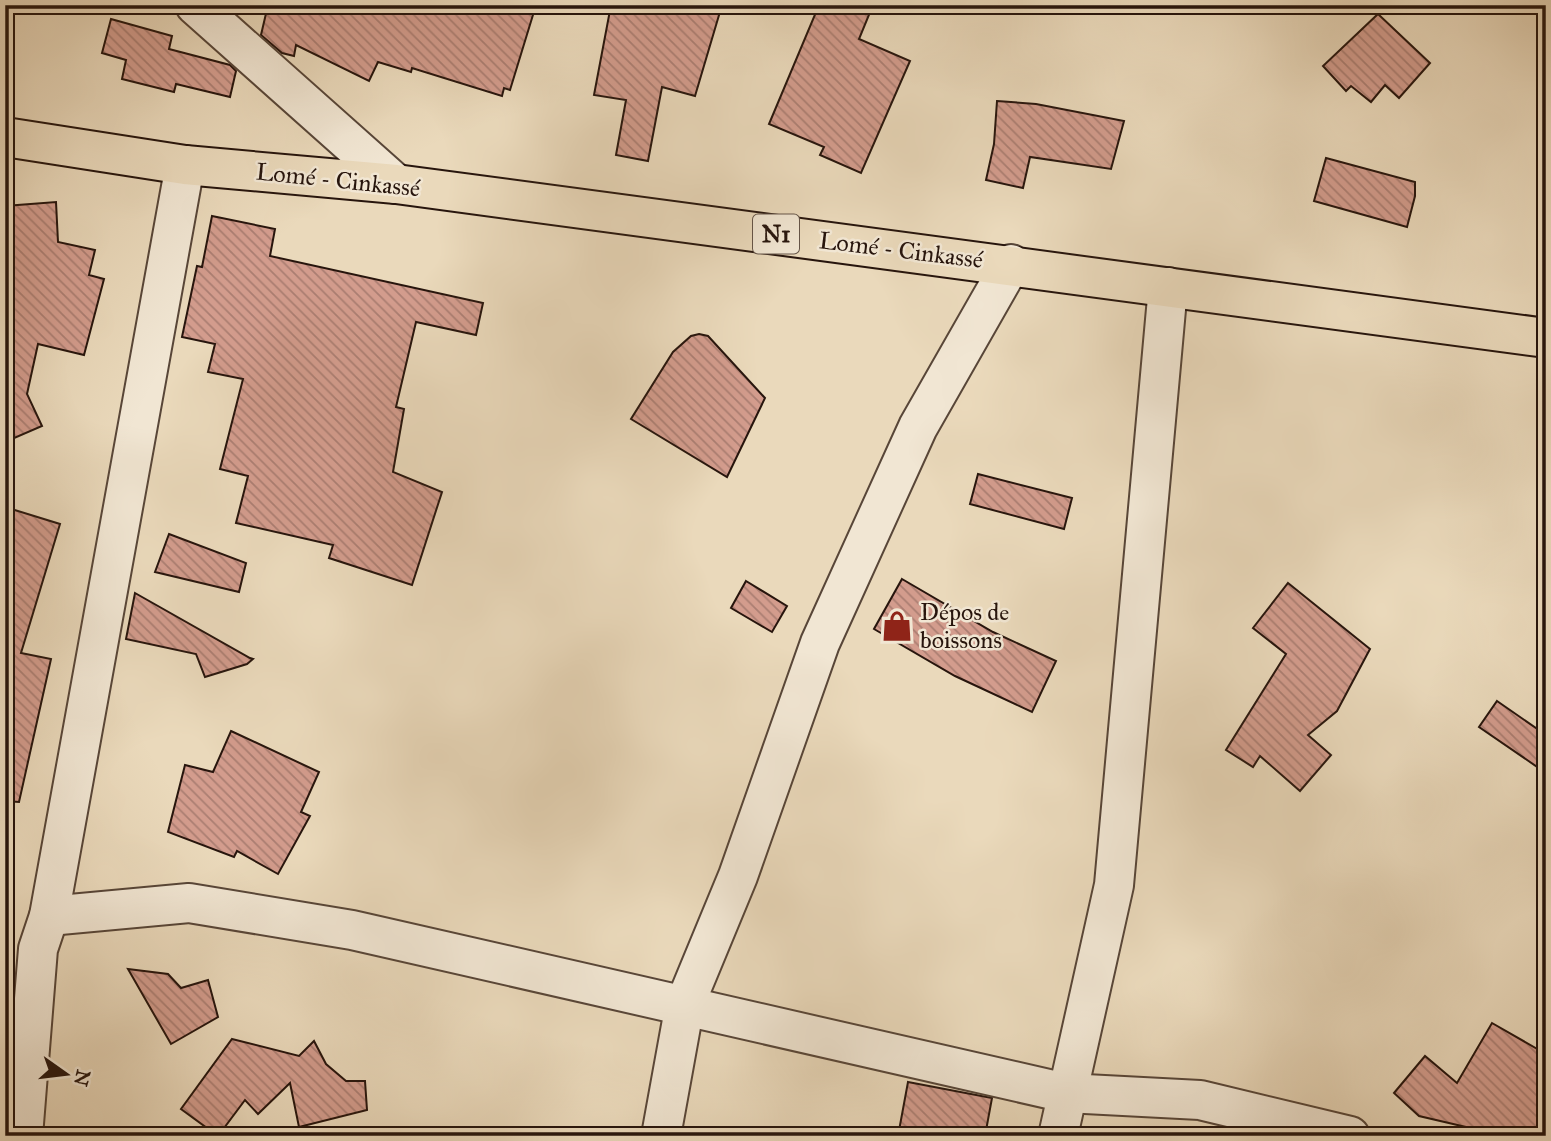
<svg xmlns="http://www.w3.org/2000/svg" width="1551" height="1141" viewBox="0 0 1551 1141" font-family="'IM FELL Great Primer',serif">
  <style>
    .building { fill: url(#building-back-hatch); stroke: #27150d; stroke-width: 2 }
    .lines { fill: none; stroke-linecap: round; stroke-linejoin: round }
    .minor-casing { stroke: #584638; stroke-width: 42 }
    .highway-casing { stroke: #27150d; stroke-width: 42 }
    .minor { stroke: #f1e6d3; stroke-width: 38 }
    .highway { stroke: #ead9bb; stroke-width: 38 }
    .labels { text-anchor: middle; stroke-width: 5; stroke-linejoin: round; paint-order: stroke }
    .shield { fill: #f1e6d3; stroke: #645448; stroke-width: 2 }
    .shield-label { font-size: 23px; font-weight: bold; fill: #27150d }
    .street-label { font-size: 24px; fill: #27150d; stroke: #f1e6d3 }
    .poi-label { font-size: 24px; fill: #27150d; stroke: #f1e6d3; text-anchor: start }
  </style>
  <defs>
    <pattern id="building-back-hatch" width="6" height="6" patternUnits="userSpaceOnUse" patternTransform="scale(1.75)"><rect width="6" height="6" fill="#d39c8d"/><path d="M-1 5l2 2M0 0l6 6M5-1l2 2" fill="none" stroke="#ab7e72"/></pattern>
  </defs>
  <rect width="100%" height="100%" fill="#ead9bb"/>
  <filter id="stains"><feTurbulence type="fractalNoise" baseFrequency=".00286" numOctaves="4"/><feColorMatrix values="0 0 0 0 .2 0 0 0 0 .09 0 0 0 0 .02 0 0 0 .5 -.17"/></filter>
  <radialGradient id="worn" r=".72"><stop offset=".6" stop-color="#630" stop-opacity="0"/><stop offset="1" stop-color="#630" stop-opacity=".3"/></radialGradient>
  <g class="building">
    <path d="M268,5H536L510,90L504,88L502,96L412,68L411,72L378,62L369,81L296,45L294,56L282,53L261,35Z"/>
    <path d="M611,5H722L695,96L662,87L648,161L616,155L626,100L594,95Z"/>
    <path d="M819,5H873L859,39L910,61L861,173L820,155L824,147L769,124Z"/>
    <path d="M1378,14L1430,63L1399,98L1385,85L1371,102L1351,86L1346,91L1323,66Z"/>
    <path d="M111,19L172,36L169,49L230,65L236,71L230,97L176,84L174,92L122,79L126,60L102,53Z"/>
    <path d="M997,101L1036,104L1124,121L1111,169L1030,157L1023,188L986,180L994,144Z"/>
    <path d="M1326,158L1415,182V196L1407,227L1314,201Z"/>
    <path d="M56,202L58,242L95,250L89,275L104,279L84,355L38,344L27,394L42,426L5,442V206Z"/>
    <path d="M212,216L275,229L270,256L483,303L476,335L416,322L396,407L404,409L393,472L442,492L412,585L329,558L333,545L236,523L248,476L220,469L243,379L208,372L215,344L182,337L197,266L202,267Z"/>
    <path d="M699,334L708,336L765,398L727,477L631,419L673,352L691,336Z"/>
    <path d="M978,474L1072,498L1064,529L970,504Z"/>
    <path d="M5,507L60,524L21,653L51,659L19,802L5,801Z"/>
    <path d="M169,534L246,563L239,592L155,572Z"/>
    <path d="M902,579L993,632L1056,661L1032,712L955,676L874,629Z"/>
    <path d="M746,581L787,606L772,632L731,608Z"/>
    <path d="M1288,583L1370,649L1337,711L1308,735L1331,755L1300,791L1260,756L1253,767L1226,750L1286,654L1253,628Z"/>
    <path d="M135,593L250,658L253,659L247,664L205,677L196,654L126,639Z"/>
    <path d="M1497,701L1546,735V773L1479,727Z"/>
    <path d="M231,731L319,772L301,812L310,816L278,874L237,851L234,857L168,832L185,765L213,772Z"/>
    <path d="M128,969L168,974L181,988L208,980L218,1017L171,1044Z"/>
    <path d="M1492,1023L1546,1054V1136H1463L1466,1127L1419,1116L1394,1093L1425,1056L1457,1083Z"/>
    <path d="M232,1039L299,1056L314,1041L326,1064L346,1081H365L367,1110L299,1127L290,1083L258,1114L245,1100L218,1136L181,1109Z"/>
    <path d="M908,1082L992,1098L985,1136H898Z"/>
  </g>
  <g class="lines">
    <defs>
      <g id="minor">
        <path d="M195,5L396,184"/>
        <path d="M49,916L189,903L352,930L1066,1093L1200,1100L1350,1136"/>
        <path d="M23,1136L38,949L49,916L185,165"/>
        <path d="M661,1136L685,1004L738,876L820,643L918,427L1011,264"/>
        <path d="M1058,1136L1114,885L1168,287"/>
      </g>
      <path id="highway" d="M5,137L185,165L396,184L1546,338"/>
    </defs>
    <use href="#minor" class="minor-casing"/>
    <use href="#highway" class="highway-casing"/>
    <use href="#minor" class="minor"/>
    <use href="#highway" class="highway"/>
  </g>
  <defs>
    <symbol id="shop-bare" viewBox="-9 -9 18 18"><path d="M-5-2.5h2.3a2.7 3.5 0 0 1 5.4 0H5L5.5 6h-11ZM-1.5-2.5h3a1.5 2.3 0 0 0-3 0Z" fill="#8f2418" stroke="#f1e6d3" stroke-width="2.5" paint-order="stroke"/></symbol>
  </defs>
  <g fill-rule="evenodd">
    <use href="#shop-bare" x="875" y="604" width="44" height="44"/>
  </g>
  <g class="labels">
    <rect class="shield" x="753" y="214.5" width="46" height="39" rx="5"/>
    <g class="shield-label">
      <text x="776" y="242">N1</text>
    </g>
    <g class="street-label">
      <text transform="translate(338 180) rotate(6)" y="8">Lomé - Cinkassé</text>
      <text transform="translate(901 250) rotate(7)" y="8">Lomé - Cinkassé</text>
    </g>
    <g class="poi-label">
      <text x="920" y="620">Dépos de<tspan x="920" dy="28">boissons</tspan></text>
    </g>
  </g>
  <rect width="1551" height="1141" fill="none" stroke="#ead9bb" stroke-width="28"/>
  <rect x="7" y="7" width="1537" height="1127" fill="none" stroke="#27150d" stroke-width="3.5"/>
  <rect x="14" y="14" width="1523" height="1113" fill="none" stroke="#27150d" stroke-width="2"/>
  <g transform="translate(66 1074) rotate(104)" stroke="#f1e6d3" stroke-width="5" paint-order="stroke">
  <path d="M0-5L12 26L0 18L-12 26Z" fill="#27150d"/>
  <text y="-10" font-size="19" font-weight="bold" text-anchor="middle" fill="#27150d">N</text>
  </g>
  <rect width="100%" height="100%" filter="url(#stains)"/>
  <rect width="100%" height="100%" fill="url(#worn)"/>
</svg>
